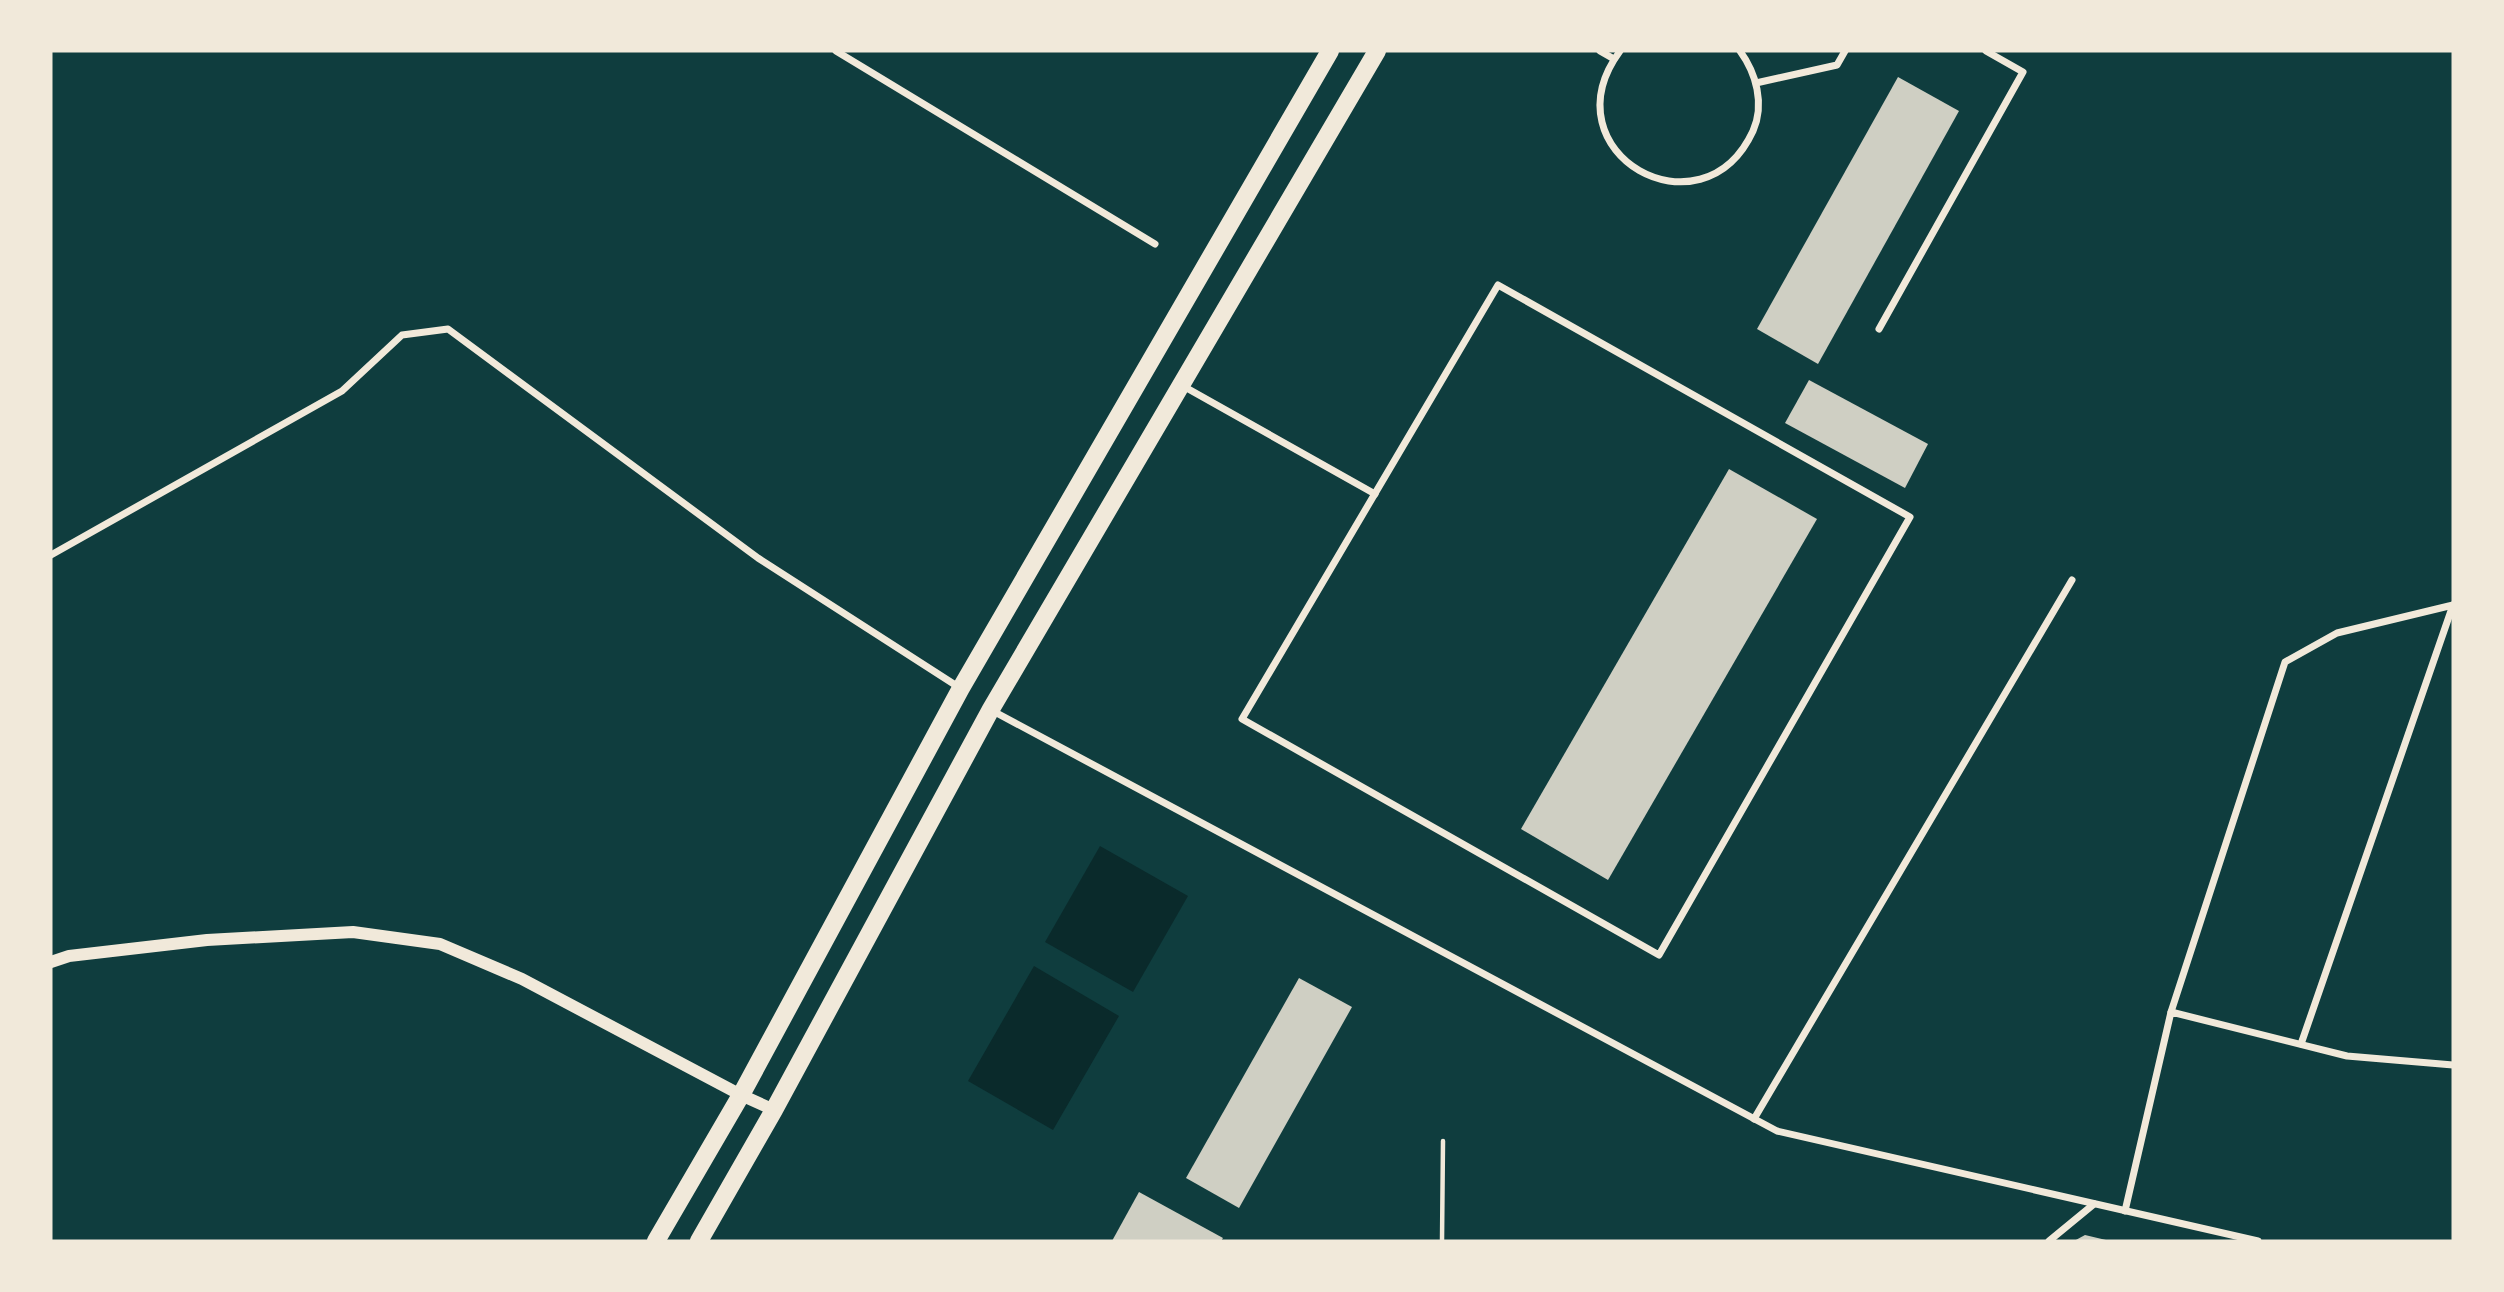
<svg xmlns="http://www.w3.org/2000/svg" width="2504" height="1292" viewBox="0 0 2504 1292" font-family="Lora,serif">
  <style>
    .water { fill: #0a2a2b }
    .building { fill: #cfcfc3 }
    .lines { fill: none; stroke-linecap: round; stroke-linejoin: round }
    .path { stroke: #f1e9da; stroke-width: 4.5 }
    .minor { stroke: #f1e9da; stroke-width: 7 }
    .tertiary { stroke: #f1e9da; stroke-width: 12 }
    .primary { stroke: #f1e9da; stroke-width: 18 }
  </style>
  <rect width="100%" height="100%" fill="#0f3d3e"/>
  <g class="water">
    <path d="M1100,846L1188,896L1133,992L1045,942Z"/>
    <path d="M1034,966L1119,1016L1053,1130L968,1081Z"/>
  </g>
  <g class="building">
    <path d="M1898,77L1959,111L1818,364L1757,329Z"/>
    <path d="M1809,380L1928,444L1905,488L1785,423Z"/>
    <path d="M1729,469L1817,519L1608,880L1521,829Z"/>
    <path d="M1299,978L1352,1007L1239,1208L1186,1178Z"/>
    <path d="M1139,1192L1223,1238L1221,1241H1112Z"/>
    <path d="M2085,1235L2106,1240V1241H2074Z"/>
  </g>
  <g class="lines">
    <path class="path" d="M1442,1241L1443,1141"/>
    <g class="minor">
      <path d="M836,51L1155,244"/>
      <path d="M1600,51L1614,59"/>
      <path d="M1620,51C1545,153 1702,241 1753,131C1765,104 1756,73 1740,51"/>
      <path d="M1756,83L1837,65L1845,51"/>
      <path d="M1498,285L1910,517L1659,955L1242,719Z"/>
      <path d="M1879,329L2023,72L1986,51"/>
      <path d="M1183,386L1375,494"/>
      <path d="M51,555L342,391L402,335L448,329L758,558L960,688"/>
      <path d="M991,710L1777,1131L2258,1241"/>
      <path d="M2171,1012L2285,662L2337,633L2453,605"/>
      <path d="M2301,1044L2453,605"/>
      <path d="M1754,1119L2072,580"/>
      <path d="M2125,1211L2171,1012L2347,1056L2453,1065"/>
      <path d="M2049,1241L2094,1204"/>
    </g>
    <path class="tertiary" d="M51,962L69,956L207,940L353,932L440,944L522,979L741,1095L774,1110"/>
    <g class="primary">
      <path d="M656,1241L741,1095L961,688L1330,51"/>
      <path d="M699,1241L774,1110L991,709L1377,51"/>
    </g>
  </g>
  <rect width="2504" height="1292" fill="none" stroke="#f1e9da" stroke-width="105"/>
</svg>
